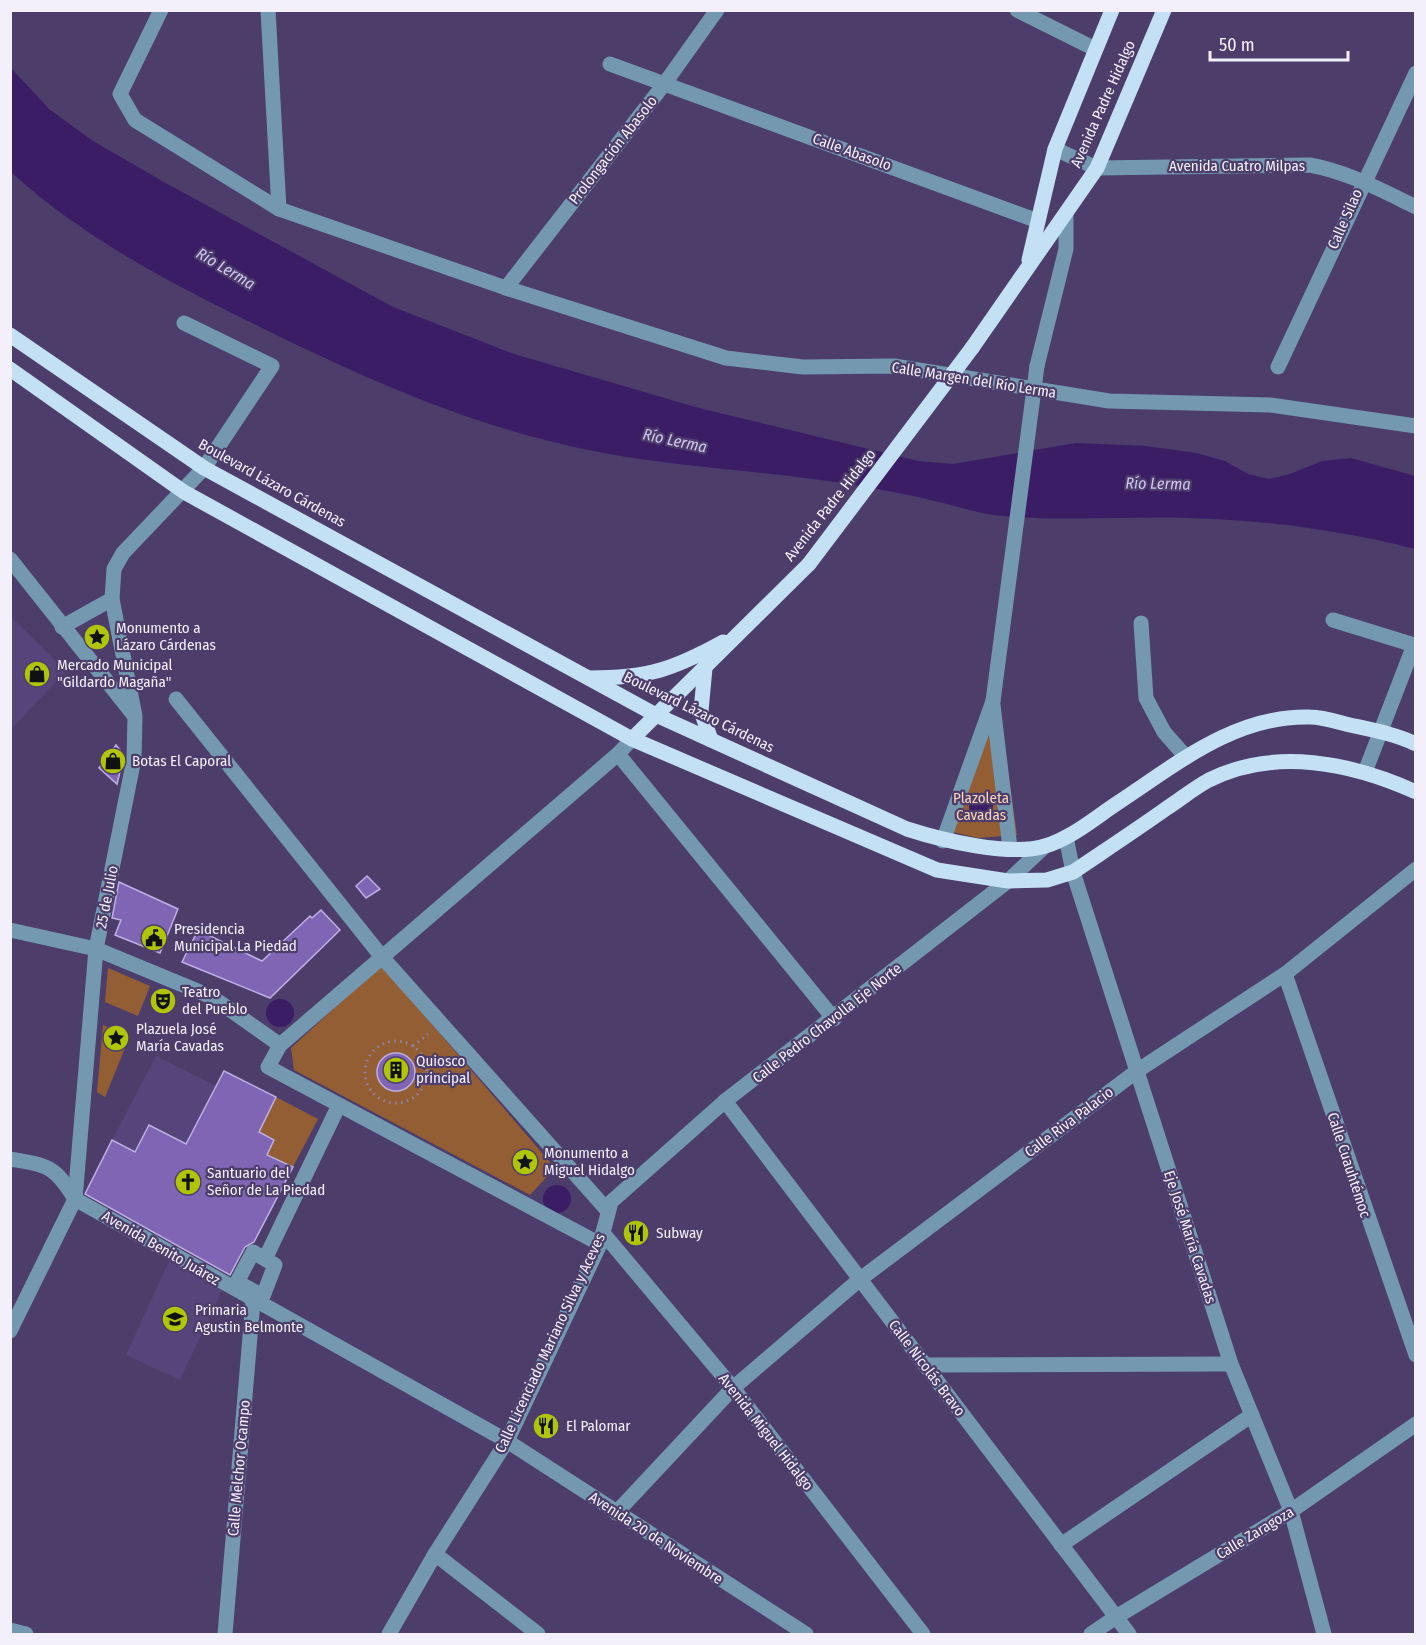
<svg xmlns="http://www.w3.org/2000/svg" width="1426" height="1645" viewBox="0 0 1426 1645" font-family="'Fira Sans Condensed',sans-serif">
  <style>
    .built { fill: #56457a }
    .green { fill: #935e34 }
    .water { fill: #3a1d65 }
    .building { fill: #7f65b3; stroke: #beafe5; stroke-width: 1.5 }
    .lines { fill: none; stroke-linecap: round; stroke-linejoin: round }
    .path { stroke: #8f85a5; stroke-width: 3; stroke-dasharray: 1.5 4.5; stroke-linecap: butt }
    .minor { stroke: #7398b0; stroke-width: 15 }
    .major { stroke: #c4e0f4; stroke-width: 15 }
    .minor-bridge { stroke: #7398b0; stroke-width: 15 }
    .major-bridge { stroke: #c4e0f4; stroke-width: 15 }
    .labels { text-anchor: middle; stroke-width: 4.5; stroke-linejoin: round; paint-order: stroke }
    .street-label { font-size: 15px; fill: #f3f0fc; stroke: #4c3d6b }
    .poi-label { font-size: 15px; fill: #f3f0fc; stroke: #4c3d6b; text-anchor: start }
    .park-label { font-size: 15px; fill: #fdd5b7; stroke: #4c3d6b }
    .water-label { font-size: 16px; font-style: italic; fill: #d2c6f1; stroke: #4c3d6b }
  </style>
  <rect width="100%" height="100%" fill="#4c3d6b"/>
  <g class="built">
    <path d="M10,616L66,671L11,729H10Z"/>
    <path d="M156,1056L216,1086L186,1144L149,1125L135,1152L112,1140Z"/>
    <path d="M170,1259L225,1284L180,1380L126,1355Z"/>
  </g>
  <g class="green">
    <path d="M995,678L1017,835L978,838L940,829Z"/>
    <path d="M381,965L555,1168L530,1195L294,1070L291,1048Z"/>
    <path d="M108,968L150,986L138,1016L105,1002Z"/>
    <path d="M103,1025L130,1036L105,1097L97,1092Z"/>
    <path d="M276,1097L318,1119L293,1167L267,1155L274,1141L259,1132Z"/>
  </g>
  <g class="water">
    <path d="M11,68L49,109L93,141L162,181L393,307L514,354L699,408L918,461L953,464L1076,443L1146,446L1196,453L1225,461L1248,474L1269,479L1290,474L1322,461L1351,458L1415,476V549C1341,530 1264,520 1187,518C1123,516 1058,522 994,515C977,513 960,507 943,503C912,495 880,489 848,484C768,471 685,468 604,453C479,430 370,381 256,325C170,283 82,237 11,172Z"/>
    <circle cx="981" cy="807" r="12"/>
    <circle cx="280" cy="1013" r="14"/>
    <circle cx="557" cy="1199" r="14"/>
  </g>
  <g class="building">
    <path d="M116,745L124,755L117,784L99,768Z"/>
    <path d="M367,876L380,889L366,898L356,886Z"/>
    <path d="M119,882L178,909L160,953L115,935L121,920L112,918Z"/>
    <path d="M321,910L340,930L270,998L182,962L198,930L262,961L310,916L312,918Z"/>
    <circle cx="396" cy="1072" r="19"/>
    <path d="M224,1071L276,1097L259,1132L274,1140L267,1155L293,1167L254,1242L245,1247L230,1275L85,1194L112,1140L135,1152L149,1125L186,1144Z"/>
  </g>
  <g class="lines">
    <g class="path">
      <circle cx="396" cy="1072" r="31"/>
      <path d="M413,1046L428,1034"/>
    </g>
    <g class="minor">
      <path d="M161,10L120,94L135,120L279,209L506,288L726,358L803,367L894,366L1109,401L1270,405L1416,426"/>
      <path d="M268,10L279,209"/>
      <path d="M1017,10L1095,49"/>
      <path d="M610,64L1038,221"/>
      <path d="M1055,149L1097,168L1310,165C1348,172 1381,190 1416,207"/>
      <path d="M506,288L665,83L717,10"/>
      <path d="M1037,366L1066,249V214"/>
      <path d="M1278,367L1416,73"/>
      <path d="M10,559L133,714"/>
      <path d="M1333,620L1414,645L1365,772"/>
      <path d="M1141,623L1146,698L1164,732L1186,757"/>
      <path d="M62,627L112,599"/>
      <path d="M176,699L382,957L608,1211"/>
      <path d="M993,705L1010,848"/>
      <path d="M618,754L834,1019"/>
      <path d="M1066,837L1073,872L1231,1364L1291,1511L1324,1634"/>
      <path d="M943,841L993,701"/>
      <path d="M10,930L96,949L212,997L280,1045"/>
      <path d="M1285,974L1416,1355"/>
      <path d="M725,1101L1129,1634"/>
      <path d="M10,1159C48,1165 55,1166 75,1199L507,1441L806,1634"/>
      <path d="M603,1233L733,1388L923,1634"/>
      <path d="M600,1244L268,1067L280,1045L618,754L632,739"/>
      <path d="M265,1259L275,1265L263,1296L237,1282L253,1252L265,1259L339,1105"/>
      <path d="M10,1331L75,1199L96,949L134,759L135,716L112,599L114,569L123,553L204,468L272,366L184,323"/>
      <path d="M925,1365L1231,1364"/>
      <path d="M616,1513L733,1388L859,1280L1137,1071L1285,974L1416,869"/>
      <path d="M1061,1545L1252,1415"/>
      <path d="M435,1554L538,1634"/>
      <path d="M10,1630L26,1634"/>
      <path d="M225,1634L253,1301"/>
      <path d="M389,1634L435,1554L507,1441L600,1244L611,1202L725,1101L1008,881L1044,847"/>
      <path d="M1091,1634L1116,1617L1291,1511L1416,1424"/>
    </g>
    <g class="major">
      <path d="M1029,260L1055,149L1112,10"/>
      <path d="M10,335L204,468L656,715L907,829C941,840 1010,857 1045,846C1072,838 1096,817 1119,802C1178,763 1236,715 1310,717C1323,717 1338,722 1350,725C1373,730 1395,734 1416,744"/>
      <path d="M972,348L1097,168L1164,10"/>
      <path d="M10,369L184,492L632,739L937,870L1008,881L1047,880L1073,872C1104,851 1136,830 1167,808C1181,799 1194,788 1209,780C1275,747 1352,763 1416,792"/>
      <path d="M705,668L701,711L711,740"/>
      <path d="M589,678C647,678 672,670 723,642"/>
      <path d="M632,739L809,564"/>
    </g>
    <path class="minor-bridge" d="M993,701L1037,366"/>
    <path class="major-bridge" d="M809,564L972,348"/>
  </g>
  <defs>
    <symbol id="sight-disc" viewBox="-11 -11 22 22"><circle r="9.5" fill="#afc506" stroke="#4c3d6b"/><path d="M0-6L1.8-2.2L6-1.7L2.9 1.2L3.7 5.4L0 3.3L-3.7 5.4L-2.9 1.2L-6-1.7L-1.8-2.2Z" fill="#111"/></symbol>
    <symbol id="shop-disc" viewBox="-11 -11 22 22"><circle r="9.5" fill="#afc506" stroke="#4c3d6b"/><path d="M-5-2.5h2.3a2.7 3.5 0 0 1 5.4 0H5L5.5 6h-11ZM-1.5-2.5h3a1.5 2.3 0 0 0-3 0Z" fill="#111"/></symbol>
    <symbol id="civic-disc" viewBox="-11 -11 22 22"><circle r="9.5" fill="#afc506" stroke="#4c3d6b"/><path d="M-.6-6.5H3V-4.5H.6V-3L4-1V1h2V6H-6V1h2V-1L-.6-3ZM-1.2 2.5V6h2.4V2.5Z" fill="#111"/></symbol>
    <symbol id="theatre-disc" viewBox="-11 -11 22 22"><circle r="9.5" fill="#afc506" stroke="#4c3d6b"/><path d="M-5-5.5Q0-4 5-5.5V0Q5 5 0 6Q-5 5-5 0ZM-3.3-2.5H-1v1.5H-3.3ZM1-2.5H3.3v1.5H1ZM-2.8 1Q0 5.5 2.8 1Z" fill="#111"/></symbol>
    <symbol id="building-disc" viewBox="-11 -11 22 22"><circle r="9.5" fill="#afc506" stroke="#4c3d6b"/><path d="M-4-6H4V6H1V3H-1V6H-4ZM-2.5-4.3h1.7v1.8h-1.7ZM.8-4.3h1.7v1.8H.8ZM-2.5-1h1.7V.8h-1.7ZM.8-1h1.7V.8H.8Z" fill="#111"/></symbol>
    <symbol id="church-disc" viewBox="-11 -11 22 22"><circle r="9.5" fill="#afc506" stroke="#4c3d6b"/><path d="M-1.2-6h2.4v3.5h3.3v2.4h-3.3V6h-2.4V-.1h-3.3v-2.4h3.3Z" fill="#111"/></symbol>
    <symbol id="restaurant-disc" viewBox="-11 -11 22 22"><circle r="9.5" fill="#afc506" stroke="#4c3d6b"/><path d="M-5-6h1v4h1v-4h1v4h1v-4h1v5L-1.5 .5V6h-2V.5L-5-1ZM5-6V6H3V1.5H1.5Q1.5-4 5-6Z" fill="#111"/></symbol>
    <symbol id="school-disc" viewBox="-11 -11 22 22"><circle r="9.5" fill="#afc506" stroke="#4c3d6b"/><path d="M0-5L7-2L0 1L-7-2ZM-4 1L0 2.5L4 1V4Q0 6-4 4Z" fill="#111"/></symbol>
  </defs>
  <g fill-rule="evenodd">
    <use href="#sight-disc" x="82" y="622" width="30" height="30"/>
    <use href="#shop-disc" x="22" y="659" width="30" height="30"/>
    <use href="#shop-disc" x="98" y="746" width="30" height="30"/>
    <use href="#civic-disc" x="139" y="923" width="30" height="30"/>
    <use href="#theatre-disc" x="148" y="986" width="30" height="30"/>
    <use href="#sight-disc" x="101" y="1023" width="30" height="30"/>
    <use href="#building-disc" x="381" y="1055" width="30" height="30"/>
    <use href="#sight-disc" x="510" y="1147" width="30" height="30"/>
    <use href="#church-disc" x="173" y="1167" width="30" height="30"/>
    <use href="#restaurant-disc" x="621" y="1218" width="30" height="30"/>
    <use href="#school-disc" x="160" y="1304" width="30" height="30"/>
    <use href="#restaurant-disc" x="531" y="1411" width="30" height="30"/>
  </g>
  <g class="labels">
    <g class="street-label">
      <text transform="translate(1103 104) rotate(-66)" y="5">Avenida Padre Hidalgo</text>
      <text transform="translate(613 150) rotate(-52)" y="5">Prolongación Abasolo</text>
      <text transform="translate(852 152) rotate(20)" y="5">Calle Abasolo</text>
      <text x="1237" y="171">Avenida Cuatro Milpas</text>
      <text transform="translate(1345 219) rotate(-66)" y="5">Calle Silao</text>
      <text transform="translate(974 380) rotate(9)" y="5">Calle Margen del Río Lerma</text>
      <text transform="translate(272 483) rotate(29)" y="5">Boulevard Lázaro Cárdenas</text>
      <text transform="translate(830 505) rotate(-52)" y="5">Avenida Padre Hidalgo</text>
      <text transform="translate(699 712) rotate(26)" y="5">Boulevard Lázaro Cárdenas</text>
      <text transform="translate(107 897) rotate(-79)" y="5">25 de Julio</text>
      <text transform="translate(827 1023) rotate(-38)" y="5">Calle Pedro Chavolla Eje Norte</text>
      <text transform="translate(1069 1122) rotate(-37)" y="5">Calle Riva Palacio</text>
      <text transform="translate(1349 1165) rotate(72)" y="5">Calle Cuauhtémoc</text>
      <text transform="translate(1190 1237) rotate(72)" y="5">Eje José María Cavadas</text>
      <text transform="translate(161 1248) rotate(30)" y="5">Avenida Benito Juárez</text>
      <text transform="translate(550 1343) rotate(-65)" y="5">Calle Licenciado Mariano Silva y Aceves</text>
      <text transform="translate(927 1368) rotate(53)" y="5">Calle Nicolás Bravo</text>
      <text transform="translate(766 1432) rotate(52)" y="5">Avenida Miguel Hidalgo</text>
      <text transform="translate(239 1468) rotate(-85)" y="5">Calle Melchor Ocampo</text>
      <text transform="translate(1255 1533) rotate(-31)" y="5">Calle Zaragoza</text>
      <text transform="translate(656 1538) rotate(33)" y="5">Avenida 20 de Noviembre</text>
    </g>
    <g class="poi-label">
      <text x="116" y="633">Monumento a<tspan x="116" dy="17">Lázaro Cárdenas</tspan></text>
      <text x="57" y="670">Mercado Municipal<tspan x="57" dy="17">"Gildardo Magaña"</tspan></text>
      <text x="132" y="766">Botas El Caporal</text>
      <text x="174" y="934">Presidencia<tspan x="174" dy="17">Municipal La Piedad</tspan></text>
      <text x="182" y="997">Teatro<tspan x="182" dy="17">del Pueblo</tspan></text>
      <text x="136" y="1034">Plazuela José<tspan x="136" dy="17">María Cavadas</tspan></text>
      <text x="416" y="1066">Quiosco<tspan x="416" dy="17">principal</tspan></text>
      <text x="544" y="1158">Monumento a<tspan x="544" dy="17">Miguel Hidalgo</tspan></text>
      <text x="207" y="1178">Santuario del<tspan x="207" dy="17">Señor de La Piedad</tspan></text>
      <text x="656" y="1238">Subway</text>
      <text x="195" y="1315">Primaria<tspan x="195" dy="17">Agustin Belmonte</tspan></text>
      <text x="566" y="1431">El Palomar</text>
    </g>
    <g class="park-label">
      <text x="981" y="803">Plazoleta<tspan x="981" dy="17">Cavadas</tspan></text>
    </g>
    <g class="water-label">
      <text transform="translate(226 268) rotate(31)" y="6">Río Lerma</text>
      <text transform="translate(675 440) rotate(12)" y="6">Río Lerma</text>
      <text transform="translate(1158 483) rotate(1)" y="6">Río Lerma</text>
    </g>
  </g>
  <rect width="1426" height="1645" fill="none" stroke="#f3f0fc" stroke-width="24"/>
  <path d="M1210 51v9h138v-9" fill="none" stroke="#f3f0fc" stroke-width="3"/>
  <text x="1219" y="51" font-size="18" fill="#f3f0fc" stroke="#4c3d6b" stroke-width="4.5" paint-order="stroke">50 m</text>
</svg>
